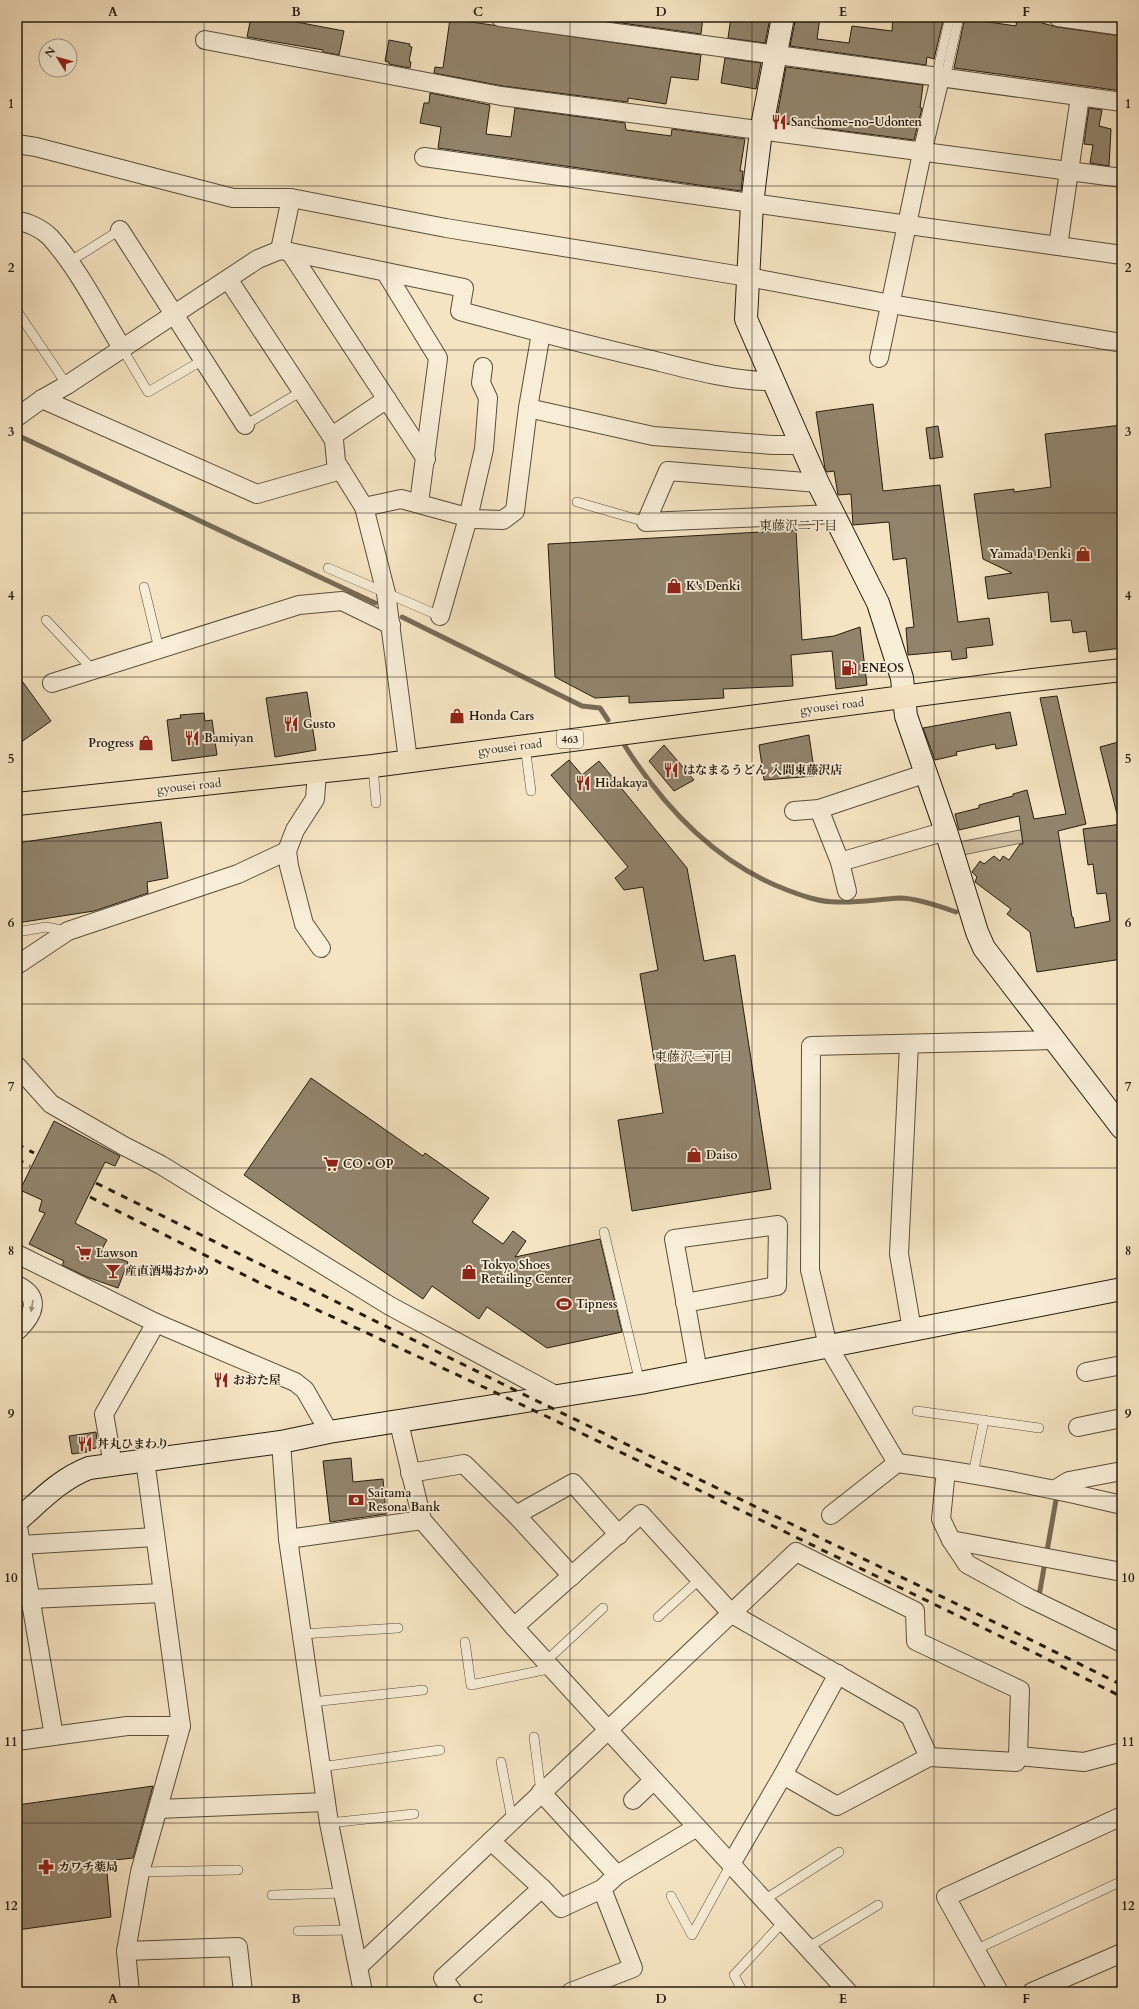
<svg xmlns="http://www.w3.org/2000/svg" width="1139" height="2009" viewBox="0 0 1139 2009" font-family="Cardo,'Noto Serif JP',serif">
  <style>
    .green { fill: #d2c2a4; stroke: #7c6f5a }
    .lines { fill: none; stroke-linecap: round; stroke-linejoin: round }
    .stream { stroke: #786b56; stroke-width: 5 }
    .building { fill: #92846c; stroke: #261c0f }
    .lane-casing { stroke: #5a4e3c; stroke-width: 10 }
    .street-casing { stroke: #5a4e3c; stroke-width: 20 }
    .secondary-casing { stroke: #261c0f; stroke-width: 24 }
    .highway-casing { stroke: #261c0f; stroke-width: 24 }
    .lane { stroke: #f8edd7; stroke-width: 9 }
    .street { stroke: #f8edd7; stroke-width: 18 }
    .secondary { stroke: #f8edd7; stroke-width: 22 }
    .highway { stroke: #f5e4c2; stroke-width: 22 }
    .rail { stroke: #261c0f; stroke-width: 3; stroke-dasharray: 7 7; stroke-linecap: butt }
    .oneway { fill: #9a8f7d }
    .grid { fill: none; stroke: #261c0f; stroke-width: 1; stroke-opacity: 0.55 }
    .labels { text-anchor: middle; stroke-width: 3.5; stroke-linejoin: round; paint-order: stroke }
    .shield { fill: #f8edd7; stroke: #655b4b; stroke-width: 1 }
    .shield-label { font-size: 11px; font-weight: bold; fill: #261c0f }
    .poi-label { font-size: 12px; font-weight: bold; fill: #261c0f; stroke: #f8edd7; text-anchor: start }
    .street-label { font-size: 12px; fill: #261c0f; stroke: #f8edd7 }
    .neighbourhood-label { font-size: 13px; fill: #261c0f; stroke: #f8edd7 }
    .neatline { fill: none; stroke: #261c0f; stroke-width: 1.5 }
    .grid-label { font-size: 13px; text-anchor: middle; font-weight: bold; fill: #261c0f }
  </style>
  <rect width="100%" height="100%" fill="#f5e4c2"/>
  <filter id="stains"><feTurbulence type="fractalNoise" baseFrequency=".005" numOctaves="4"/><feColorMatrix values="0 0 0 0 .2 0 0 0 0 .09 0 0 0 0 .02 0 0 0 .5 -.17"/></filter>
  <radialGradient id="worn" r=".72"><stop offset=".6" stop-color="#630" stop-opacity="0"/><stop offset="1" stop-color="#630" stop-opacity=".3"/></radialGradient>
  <path class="green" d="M1040,826L1041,839L963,855L959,842Z"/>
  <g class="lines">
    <g class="stream">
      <path d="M17,435L375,603"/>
      <path d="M402,617L582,706L600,708L608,720"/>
      <path d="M625,746C665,809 716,863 787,890C803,896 819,902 837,902C858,903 879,899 900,898C914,898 942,907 956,912"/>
      <path d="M1039,1596L1056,1500"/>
    </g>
  </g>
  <g class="building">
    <path d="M251,17H270L344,31L339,55L323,52V50L247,37Z"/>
    <path d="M578,17H703L701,34Z"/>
    <path d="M731,17L770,18L765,43L728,38Z"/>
    <path d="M798,17H820L817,39L849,43L852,26L892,31L893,17H944L934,59L927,57L926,65L790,46L795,22H797Z"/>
    <path d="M965,17H982V21L1016,26L1017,19L1027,20V18L1043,20L1042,23L1057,27L1122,36V91L954,68Z"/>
    <path d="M450,19L701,55L698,80L671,77L666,104L628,98V102L503,86L434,73L435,67L443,68Z"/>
    <path d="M389,40L410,44L409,46L412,47L409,61L411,62L410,68L389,64V62L385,61Z"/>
    <path d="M725,58L761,63L756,89L721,83Z"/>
    <path d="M786,67L923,85L920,108H922L914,140L776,122Z"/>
    <path d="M430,93L490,105L486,134L511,137L515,108L625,123L626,130L671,136L672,129L745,139L740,171H743L741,191L438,148L441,127L420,123L424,103H429Z"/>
    <path d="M1089,108L1102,110L1099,126L1111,129L1109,166L1090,163L1093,145L1084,144Z"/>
    <path d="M873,404L883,491L940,485L958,622L989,618L993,645L966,648L967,658L952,660L951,651L908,655L906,628L914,627L906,558L893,560L889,522L853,525L851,494L838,495L834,471L827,472L825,469L816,412Z"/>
    <path d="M1122,425V648L1089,652L1086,631L1073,633L1071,620L1051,622L1048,592L988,599L985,577L1012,573L983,559L974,494L1014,489V492L1051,487L1045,434Z"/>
    <path d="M938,426L943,457L930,459L926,428Z"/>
    <path d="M796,530L802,640L834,636L860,627L867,685L836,689L832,651L791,655L793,686L723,689L724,698L629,703V696L595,698L555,677L548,544Z"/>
    <path d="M17,674L51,721L17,745Z"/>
    <path d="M307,692L316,750L275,757L266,698Z"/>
    <path d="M1057,696L1086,824L1058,831L1072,917H1073L1075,928L1110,921L1106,893L1097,894L1093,864L1088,865L1083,829L1122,824V959L1037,972L1030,932L1007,914L1011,909L975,882L977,877L972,872L980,861L984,864L994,856L1000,861L1003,856L1009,860L1020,844H1023L1019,816L959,830L955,814L979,808V805L1013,796V794L1027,790L1034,819L1066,814L1040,698Z"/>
    <path d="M1010,712L1017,745L996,749L995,744L956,752L957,755L935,760L923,728Z"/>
    <path d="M204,713L205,721L212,720L217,755L172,761L167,720L181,718L180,715Z"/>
    <path d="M809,735L815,776L764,780L759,745Z"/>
    <path d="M1122,741V813L1117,814L1100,747Z"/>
    <path d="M664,745L694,780L674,791L649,761Z"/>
    <path d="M569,760L582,775L599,761L687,868L704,961L735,955L771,1189L632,1211L618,1120L663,1113L640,974L658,970L643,887L624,890L615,878L628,867L551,775Z"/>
    <path d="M161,822L168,878L147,882L148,893L94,911L17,923V843Z"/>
    <path d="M311,1078L423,1156L425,1153L489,1198L472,1222L503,1244L513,1231L526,1241L515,1257L600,1239L622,1332L547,1348L487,1307L479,1319L432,1286L423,1299L244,1175Z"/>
    <path d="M54,1121L120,1156L115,1166L105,1162L75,1223L107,1240L101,1251L128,1262L118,1288L87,1277L62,1265L64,1261L29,1244L45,1213L39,1211L42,1200L20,1190Z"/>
    <path d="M96,1432L98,1448L87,1449V1452L72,1454L69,1436Z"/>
    <path d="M351,1458L353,1482L383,1479L386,1514L330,1522L323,1461Z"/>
    <path d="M153,1786L133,1858L106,1861L111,1917L17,1930V1805Z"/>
  </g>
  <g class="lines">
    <defs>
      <g id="lane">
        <path d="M940,78L947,70L959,17"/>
        <path d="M940,78L938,69L950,17"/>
        <path d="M69,262L120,230"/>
        <path d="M17,311L67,385"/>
        <path d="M122,348L148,392L203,360"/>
        <path d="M245,425L302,391"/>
        <path d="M577,502L646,522"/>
        <path d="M328,568L440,616"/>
        <path d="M144,587L159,649"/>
        <path d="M46,620L93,670"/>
        <path d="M525,746L531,791"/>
        <path d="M373,766L376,803"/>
        <path d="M17,932L46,927L67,931"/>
        <path d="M604,1232L640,1383"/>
        <path d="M917,1411L1039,1428"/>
        <path d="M973,1474L984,1420"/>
        <path d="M658,1617L700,1579"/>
        <path d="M302,1634L398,1628"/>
        <path d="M465,1642L471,1685L553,1668"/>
        <path d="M546,1661L603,1608"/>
        <path d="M312,1702L423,1690"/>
        <path d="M534,1737L541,1792"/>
        <path d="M501,1762L512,1820"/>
        <path d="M321,1767L440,1750"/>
        <path d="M329,1823L414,1814"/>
        <path d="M140,1872L238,1870"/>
        <path d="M272,1895L344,1893"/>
        <path d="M671,1896L692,1935L731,1864"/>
        <path d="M764,1900L839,1852"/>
        <path d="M298,1931L351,1930"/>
        <path d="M807,1948L878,1905"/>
        <path d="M975,1950L1122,1881"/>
        <path d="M743,1992L734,1975L783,1922"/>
      </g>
      <g id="street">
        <path d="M500,17L1122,102"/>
        <path d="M1058,17L1122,26"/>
        <path d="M205,40L501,96L1122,178"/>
        <path d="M17,144L36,147L233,198H291L446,228L748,277L891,304L1122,343"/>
        <path d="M424,157L1122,255"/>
        <path d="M17,221C28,222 42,229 50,237C78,268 100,312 122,348"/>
        <path d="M120,230L245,425"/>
        <path d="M1058,246L1080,97"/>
        <path d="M280,250L464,288L460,311C523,328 587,345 652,360C688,369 735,382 772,381"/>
        <path d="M290,252L426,459"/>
        <path d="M386,273L438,358L419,503"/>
        <path d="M228,279L334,440L336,462L364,507L386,593L408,760"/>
        <path d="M879,358L922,153L940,78"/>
        <path d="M42,399L257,494L341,470"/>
        <path d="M528,408L653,436L773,445H801"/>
        <path d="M17,417L42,399L67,385L258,259L280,250L291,198"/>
        <path d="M332,436L387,399"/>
        <path d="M818,483L668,471L646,522L835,514"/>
        <path d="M364,507L401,499L474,519L503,520L515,511L528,408L541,333"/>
        <path d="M440,616L468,518L484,449L488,398L481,383L483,367"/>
        <path d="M52,683L299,605L342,601L391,625"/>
        <path d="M317,772L315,799L295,830L287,851L289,866L304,924L321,948"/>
        <path d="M819,809L840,862L847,891"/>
        <path d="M794,811L819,809L927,773"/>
        <path d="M840,862L946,831"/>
        <path d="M17,965L68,931L238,874L287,851"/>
        <path d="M909,1044L899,1254L912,1330"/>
        <path d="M17,1066L51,1104L124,1146L161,1165L390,1306L559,1397"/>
        <path d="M17,1254L156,1323"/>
        <path d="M17,1285C42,1297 34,1315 17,1331"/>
        <path d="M685,1303L777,1286L778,1225L674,1239L698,1372"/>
        <path d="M1086,1372L1122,1365"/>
        <path d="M399,1423L422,1520L514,1627L848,1992"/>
        <path d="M1078,1427L1122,1418"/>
        <path d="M281,1442L288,1539L422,1520"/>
        <path d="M897,1463L828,1346L810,1270L811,1046L1054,1040"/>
        <path d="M113,1465L104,1414L156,1323L295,1382L305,1390L329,1432"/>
        <path d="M946,1470L941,1519L951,1540L967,1564L1029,1598L1122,1643"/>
        <path d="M410,1473L464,1464L516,1515L572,1576"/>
        <path d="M1056,1489L1069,1481L1122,1471"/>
        <path d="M516,1515L573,1483L619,1535"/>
        <path d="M831,1515L897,1463C973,1473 1048,1487 1122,1505"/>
        <path d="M17,1521L54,1736"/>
        <path d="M288,1539L329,1823L363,1992"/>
        <path d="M951,1540L1122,1572"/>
        <path d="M21,1545L155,1537"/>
        <path d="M30,1599L163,1593"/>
        <path d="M17,1741L127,1726H181"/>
        <path d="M1018,1756L1084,1762L1122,1752"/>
        <path d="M783,1775L837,1806L929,1757"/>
        <path d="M541,1792L617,1875"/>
        <path d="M633,1800L654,1780"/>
        <path d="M158,1809L326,1802"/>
        <path d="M491,1841L542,1888"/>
        <path d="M731,1864L783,1775L838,1674"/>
        <path d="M126,1951L238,1947L243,1992"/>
        <path d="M359,1966L796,1552L915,1611L916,1641L1020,1690L1018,1756L1016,1762L929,1757L910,1716L732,1614L641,1514L514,1627"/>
        <path d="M130,1992L126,1951L140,1872L181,1726L145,1460"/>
        <path d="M453,1992L443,1978L542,1888L561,1908L602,1889L617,1875L697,1827"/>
        <path d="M571,1992L633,1968L602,1889"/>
        <path d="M999,1992L946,1897L1122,1816"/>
        <path d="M1032,1992L1122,1953"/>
      </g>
      <g id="secondary">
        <path d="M783,17L761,131L752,204L746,319L818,483L878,603L902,678L906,716L946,831L977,932L984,948L1122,1128"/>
        <path d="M17,1521C40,1501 60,1479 89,1468L281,1442L329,1432L640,1383L1122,1289"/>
      </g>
      <path id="highway" d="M17,804L373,766L1033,680L1122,670"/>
    </defs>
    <use href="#lane" class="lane-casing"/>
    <use href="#street" class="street-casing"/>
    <use href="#secondary" class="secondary-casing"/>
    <use href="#highway" class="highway-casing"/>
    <use href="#lane" class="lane"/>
    <use href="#street" class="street"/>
    <use href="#secondary" class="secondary"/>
    <use href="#highway" class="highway"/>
    <g class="rail">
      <path d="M17,1144L34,1153"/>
      <path d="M17,1159L30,1166"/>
      <path d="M96,1183L535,1400L1021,1635L1122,1685"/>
      <path d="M90,1197L266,1286L548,1417L1039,1655L1122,1697"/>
    </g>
  </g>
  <defs><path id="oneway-solid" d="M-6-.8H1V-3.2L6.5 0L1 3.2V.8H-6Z"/></defs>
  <use class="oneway" href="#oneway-solid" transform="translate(32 1306) rotate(100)"/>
  <path class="grid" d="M204,17V1992M387,17V1992M570,17V1992M752,17V1992M934,17V1992M17,186H1122M17,350H1122M17,513H1122M17,677H1122M17,841H1122M17,1004H1122M17,1168H1122M17,1332H1122M17,1496H1122M17,1660H1122M17,1823H1122"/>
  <defs>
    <symbol id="restaurant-bare" viewBox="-9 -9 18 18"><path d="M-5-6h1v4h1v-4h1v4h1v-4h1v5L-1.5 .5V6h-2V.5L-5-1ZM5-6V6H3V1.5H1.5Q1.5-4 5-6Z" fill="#8f2418" stroke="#f8edd7" stroke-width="2.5" paint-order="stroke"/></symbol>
    <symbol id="shop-bare" viewBox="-9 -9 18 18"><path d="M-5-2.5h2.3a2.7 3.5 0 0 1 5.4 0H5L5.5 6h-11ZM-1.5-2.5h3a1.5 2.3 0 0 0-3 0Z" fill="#8f2418" stroke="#f8edd7" stroke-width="2.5" paint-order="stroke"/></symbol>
    <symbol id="fuel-bare" viewBox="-9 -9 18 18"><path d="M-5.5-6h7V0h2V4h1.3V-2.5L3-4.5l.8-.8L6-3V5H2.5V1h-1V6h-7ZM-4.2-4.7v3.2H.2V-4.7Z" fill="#8f2418" stroke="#f8edd7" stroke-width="2.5" paint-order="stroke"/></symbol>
    <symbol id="supermarket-bare" viewBox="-9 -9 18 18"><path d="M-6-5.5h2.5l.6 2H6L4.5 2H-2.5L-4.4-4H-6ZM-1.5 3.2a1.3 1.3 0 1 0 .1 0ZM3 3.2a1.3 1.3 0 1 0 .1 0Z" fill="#8f2418" stroke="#f8edd7" stroke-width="2.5" paint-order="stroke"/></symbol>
    <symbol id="bar-bare" viewBox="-9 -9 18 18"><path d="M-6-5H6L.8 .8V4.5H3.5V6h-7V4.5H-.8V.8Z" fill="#8f2418" stroke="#f8edd7" stroke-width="2.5" paint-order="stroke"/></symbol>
    <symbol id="stadium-bare" viewBox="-9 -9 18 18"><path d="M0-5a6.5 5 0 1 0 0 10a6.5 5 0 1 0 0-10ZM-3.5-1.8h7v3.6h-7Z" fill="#8f2418" stroke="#f8edd7" stroke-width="2.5" paint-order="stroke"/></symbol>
    <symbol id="bank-bare" viewBox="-9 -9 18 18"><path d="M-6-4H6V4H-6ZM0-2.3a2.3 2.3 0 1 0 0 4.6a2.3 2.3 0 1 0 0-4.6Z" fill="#8f2418" stroke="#f8edd7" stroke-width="2.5" paint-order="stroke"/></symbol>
    <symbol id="pharmacy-bare" viewBox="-9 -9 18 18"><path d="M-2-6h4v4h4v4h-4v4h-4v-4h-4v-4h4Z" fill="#8f2418" stroke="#f8edd7" stroke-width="2.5" paint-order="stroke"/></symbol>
  </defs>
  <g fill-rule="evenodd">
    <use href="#restaurant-bare" x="768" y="111" width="22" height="22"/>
    <use href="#shop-bare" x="1072" y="543" width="22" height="22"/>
    <use href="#shop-bare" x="663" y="575" width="22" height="22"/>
    <use href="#fuel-bare" x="838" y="657" width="22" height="22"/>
    <use href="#shop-bare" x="446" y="705" width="22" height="22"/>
    <use href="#restaurant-bare" x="280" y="713" width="22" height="22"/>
    <use href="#restaurant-bare" x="181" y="727" width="22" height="22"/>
    <use href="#shop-bare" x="135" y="732" width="22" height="22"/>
    <use href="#restaurant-bare" x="660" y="759" width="22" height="22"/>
    <use href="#restaurant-bare" x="572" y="772" width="22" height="22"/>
    <use href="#shop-bare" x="683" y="1144" width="22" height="22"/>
    <use href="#supermarket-bare" x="320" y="1153" width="22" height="22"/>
    <use href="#supermarket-bare" x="73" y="1242" width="22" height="22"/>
    <use href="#bar-bare" x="102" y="1260" width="22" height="22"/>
    <use href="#shop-bare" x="458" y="1261" width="22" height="22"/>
    <use href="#stadium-bare" x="553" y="1293" width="22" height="22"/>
    <use href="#restaurant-bare" x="210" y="1369" width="22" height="22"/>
    <use href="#restaurant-bare" x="74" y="1433" width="22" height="22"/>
    <use href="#bank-bare" x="345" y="1489" width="22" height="22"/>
    <use href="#pharmacy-bare" x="35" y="1856" width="22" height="22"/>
  </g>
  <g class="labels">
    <rect class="shield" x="557" y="730" width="26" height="18" rx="3"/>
    <g class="shield-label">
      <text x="570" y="743">463</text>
    </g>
    <g class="poi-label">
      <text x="791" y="126">Sanchome-no-Udonten</text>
      <text x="1071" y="558" text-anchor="end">Yamada Denki</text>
      <text x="686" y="590">K's Denki</text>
      <text x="861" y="672">ENEOS</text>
      <text x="469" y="720">Honda Cars</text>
      <text x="303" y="728">Gusto</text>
      <text x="204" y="742">Bamiyan</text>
      <text x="134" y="747" text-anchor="end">Progress</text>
      <text x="683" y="774">はなまるうどん 入間東藤沢店</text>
      <text x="595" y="787">Hidakaya</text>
      <text x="706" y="1159">Daiso</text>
      <text x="343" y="1168">CO・OP</text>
      <text x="96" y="1257">Lawson</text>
      <text x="481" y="1269">Tokyo Shoes<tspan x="481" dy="14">Retailing Center</tspan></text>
      <text x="125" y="1275">産直酒場おかめ</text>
      <text x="576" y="1308">Tipness</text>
      <text x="233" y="1384">おおた屋</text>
      <text x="97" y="1448">丼丸ひまわり</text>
      <text x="368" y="1497">Saitama<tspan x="368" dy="14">Resona Bank</tspan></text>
      <text x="58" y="1871">カワチ薬局</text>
    </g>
    <g class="street-label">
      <text transform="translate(832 706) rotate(-7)" y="4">gyousei road</text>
      <text transform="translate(510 747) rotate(-7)" y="4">gyousei road</text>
      <text transform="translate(189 786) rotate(-6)" y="4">gyousei road</text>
    </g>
    <g class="neighbourhood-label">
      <text x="798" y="530">東藤沢二丁目</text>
      <text x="693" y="1061">東藤沢三丁目</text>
    </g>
  </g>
  <rect width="1139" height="2009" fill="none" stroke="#f5e4c2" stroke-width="44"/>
  <g transform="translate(58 58) rotate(307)"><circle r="19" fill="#f8edd7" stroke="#a49987"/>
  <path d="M0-3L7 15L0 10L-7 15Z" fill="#8f2418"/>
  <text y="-6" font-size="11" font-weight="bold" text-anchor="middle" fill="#261c0f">N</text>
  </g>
  <rect x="22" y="22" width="1095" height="1965" class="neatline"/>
  <g class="grid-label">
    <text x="113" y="16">A</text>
    <text x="296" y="16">B</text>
    <text x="478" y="16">C</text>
    <text x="661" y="16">D</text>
    <text x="843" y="16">E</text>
    <text x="1026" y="16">F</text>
    <text x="11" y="108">1</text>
    <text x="1128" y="108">1</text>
    <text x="11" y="272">2</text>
    <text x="1128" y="272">2</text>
    <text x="11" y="436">3</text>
    <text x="1128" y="436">3</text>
    <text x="11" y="600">4</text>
    <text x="1128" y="600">4</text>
    <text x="11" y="763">5</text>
    <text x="1128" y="763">5</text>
    <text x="11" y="927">6</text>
    <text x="1128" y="927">6</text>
    <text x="11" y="1091">7</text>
    <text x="1128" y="1091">7</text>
    <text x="11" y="1255">8</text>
    <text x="1128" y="1255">8</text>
    <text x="11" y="1418">9</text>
    <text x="1128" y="1418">9</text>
    <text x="11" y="1582">10</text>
    <text x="1128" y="1582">10</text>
    <text x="11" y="1746">11</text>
    <text x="1128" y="1746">11</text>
    <text x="11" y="1910">12</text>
    <text x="1128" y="1910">12</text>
    <text x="113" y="2003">A</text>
    <text x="296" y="2003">B</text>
    <text x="478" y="2003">C</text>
    <text x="661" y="2003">D</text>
    <text x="843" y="2003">E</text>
    <text x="1026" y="2003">F</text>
  </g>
  <rect width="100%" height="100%" filter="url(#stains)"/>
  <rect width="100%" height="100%" fill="url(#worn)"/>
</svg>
